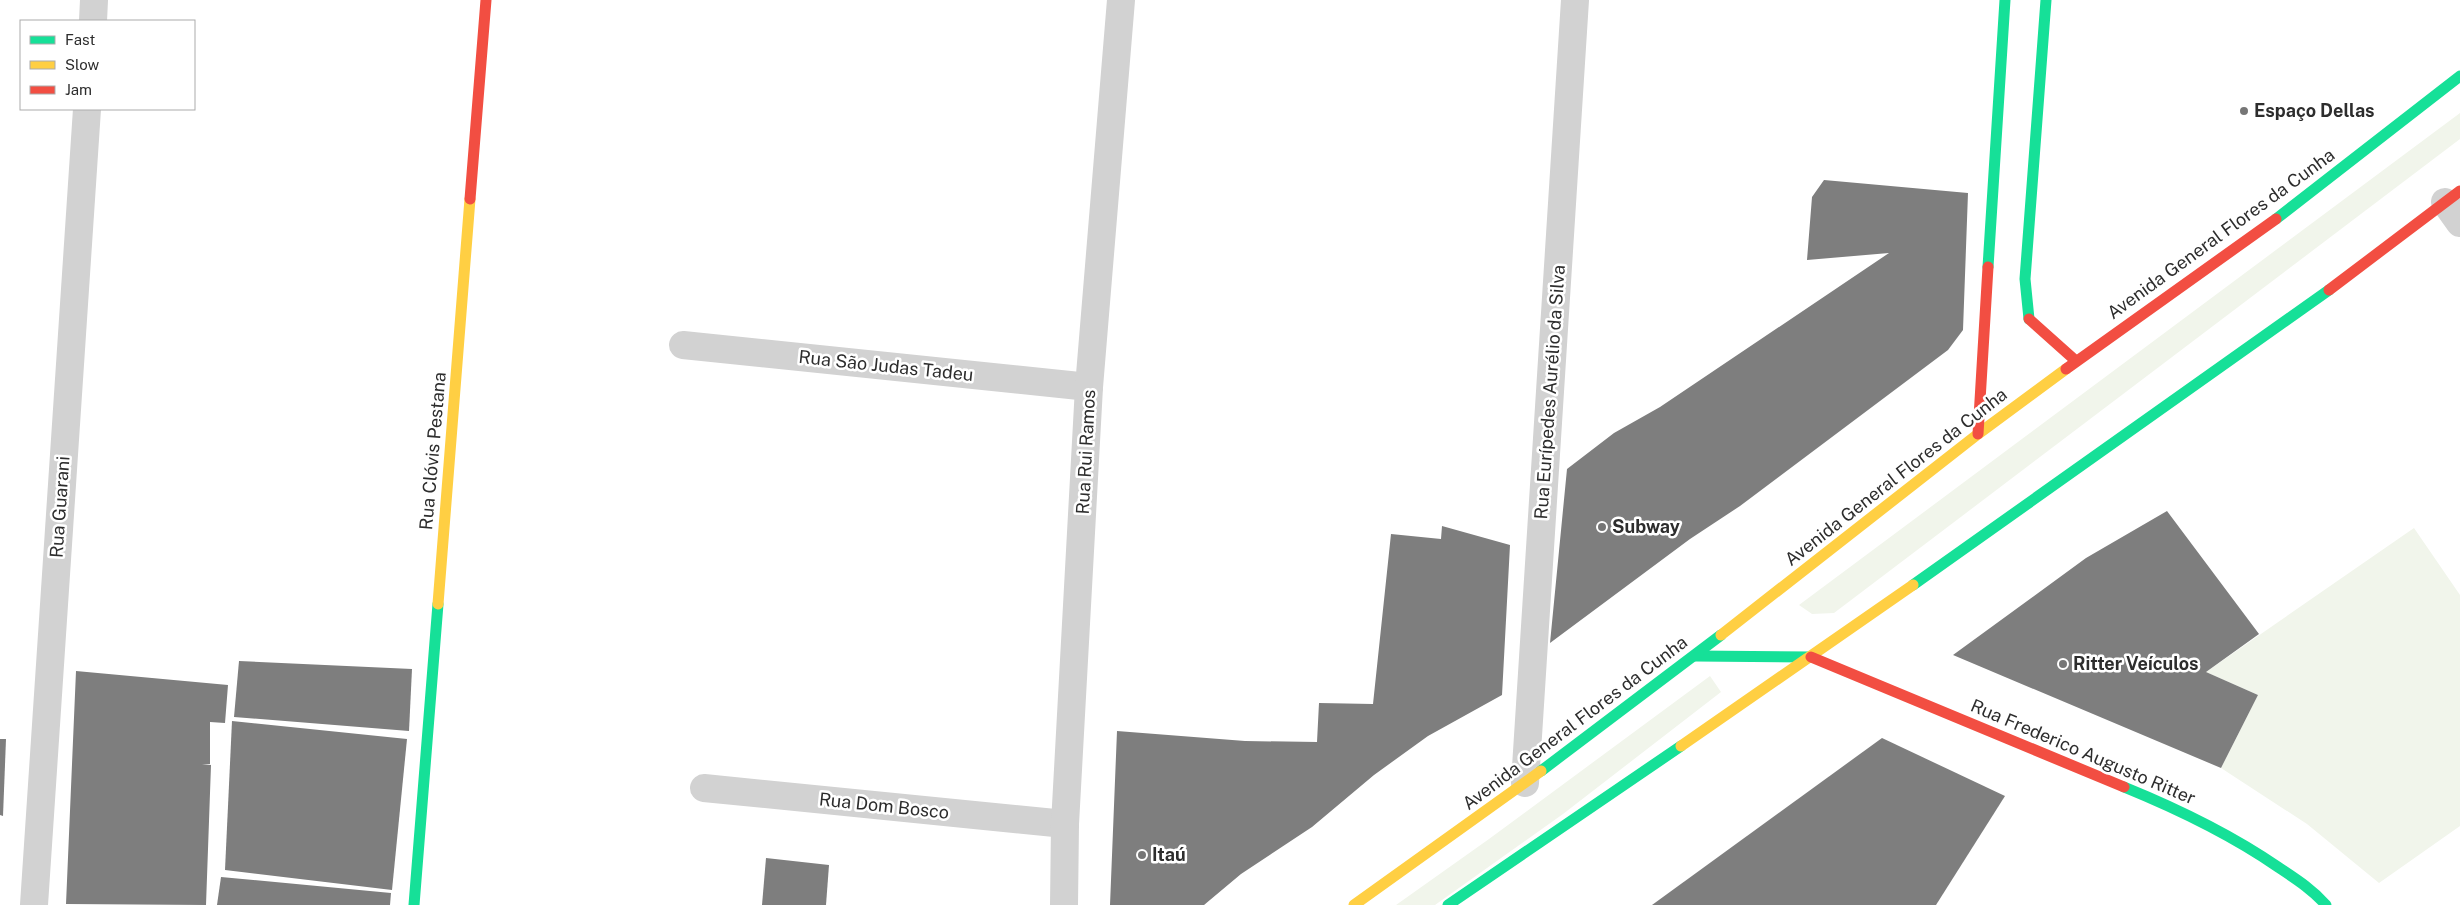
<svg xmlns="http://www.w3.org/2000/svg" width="2460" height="905" viewBox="0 0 2460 905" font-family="'Public Sans',sans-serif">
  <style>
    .green { fill: #f1f5eb }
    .building { fill: #7e7e7e }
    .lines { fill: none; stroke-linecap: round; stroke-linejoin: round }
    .street { stroke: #d2d2d2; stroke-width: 28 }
    .fast { stroke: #16e098; stroke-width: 11 }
    .slow { stroke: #ffcf43; stroke-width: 11 }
    .jam { stroke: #f24e42; stroke-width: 11 }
    .poi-dot { fill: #767676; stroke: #fff; stroke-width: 2 }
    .labels { text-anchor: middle; stroke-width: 5; stroke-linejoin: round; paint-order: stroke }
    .poi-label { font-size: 18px; font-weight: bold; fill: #2d2d2d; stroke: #fff; text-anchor: start }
    .street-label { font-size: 18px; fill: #2d2d2d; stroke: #fff }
  </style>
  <rect width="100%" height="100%" fill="#fff"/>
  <g class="green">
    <path d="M2460,113V139L1834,613L1812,614L1799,605Z"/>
    <path d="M2414,528L2460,595V826L2379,883L2307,824L2221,768L2258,695L2206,672Z"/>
    <path d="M1710,676L1721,692L1563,814L1435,905H1396L1489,839Z"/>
  </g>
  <g class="building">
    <path d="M1824,180L1968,193L1963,330L1948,350L1740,506L1690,539L1550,643L1567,469L1614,433L1660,407L1889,253L1807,260L1812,197Z"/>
    <path d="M2167,511L2259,634L2206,672L2258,695L2221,768L1953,655L2086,558Z"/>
    <path d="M1442,526L1510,545L1502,695L1428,736L1374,775L1312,827L1241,874L1204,905H1110L1117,731L1245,741L1317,742L1319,703L1373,704L1391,534L1441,539Z"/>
    <path d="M239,661L412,669L409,731L234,717Z"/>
    <path d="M76,671L228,685L225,723L210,722V764H202L211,765L206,905L66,904Z"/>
    <path d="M232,721L407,739L392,890L225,870Z"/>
    <path d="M1882,738L2005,796L1936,905H1652Z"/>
    <path d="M0,739H6L3,816L0,815Z"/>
    <path d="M766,858L829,865L826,905H762Z"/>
    <path d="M221,877L391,893L390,905H217Z"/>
  </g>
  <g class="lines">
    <g class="street">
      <path d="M93,21L94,0"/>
      <path d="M2445,202L2460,223"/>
      <path d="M683,345L1089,387"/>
      <path d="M1525,783L1575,0"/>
      <path d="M704,788L1065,824"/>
      <path d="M34,905L87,109"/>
      <path d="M1064,905L1065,824L1089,387L1121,0"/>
    </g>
    <g class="fast">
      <path d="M2276,219L2460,76"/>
      <path d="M1988,267L2005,0"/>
      <path d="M2029,319L2025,279L2046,0"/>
      <path d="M1913,585L2329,290"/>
      <path d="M1695,656L1811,657"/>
      <path d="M1541,771L1721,635"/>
      <path d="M2124,787C2178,809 2230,834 2278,867C2296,879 2312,889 2326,905"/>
      <path d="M414,905L438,604"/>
      <path d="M1448,905L1681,746"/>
    </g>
    <g class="slow">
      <path d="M438,604L470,199"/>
      <path d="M1721,635L1978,434L2066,369"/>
      <path d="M1681,746L1913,585"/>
      <path d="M1354,905L1541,771"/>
    </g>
    <g class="jam">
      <path d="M470,199L486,0"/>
      <path d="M2329,290L2460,191"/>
      <path d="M2029,319L2076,361"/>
      <path d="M2066,369L2276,219"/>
      <path d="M1978,434L1988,267"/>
      <path d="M1811,657L2124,787"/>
    </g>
  </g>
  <g class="poi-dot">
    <circle cx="2244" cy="111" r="5"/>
    <circle cx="1602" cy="527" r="5"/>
    <circle cx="2063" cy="664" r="5"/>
    <circle cx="1142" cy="855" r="5"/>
  </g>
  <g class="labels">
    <g class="poi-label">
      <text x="2254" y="117">Espaço Dellas</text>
      <text x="1612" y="533">Subway</text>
      <text x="2073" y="670">Ritter Veículos</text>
      <text x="1152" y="861">Itaú</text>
    </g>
    <g class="street-label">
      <text transform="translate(2221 234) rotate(-36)" y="6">Avenida General Flores da Cunha</text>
      <text transform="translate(886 366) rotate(6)" y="6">Rua São Judas Tadeu</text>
      <text transform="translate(1550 392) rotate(-86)" y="6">Rua Eurípedes Aurélio da Silva</text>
      <text transform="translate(433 451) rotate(-85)" y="6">Rua Clóvis Pestana</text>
      <text transform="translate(1086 452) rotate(-87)" y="6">Rua Rui Ramos</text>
      <text transform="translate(1896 477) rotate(-38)" y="6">Avenida General Flores da Cunha</text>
      <text transform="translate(60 507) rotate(-86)" y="6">Rua Guarani</text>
      <text transform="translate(1575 723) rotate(-37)" y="6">Avenida General Flores da Cunha</text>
      <text transform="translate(2083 752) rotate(23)" y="6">Rua Frederico Augusto Ritter</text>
      <text transform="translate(884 806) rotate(6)" y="6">Rua Dom Bosco</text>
    </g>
  </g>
  <rect x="20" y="20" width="175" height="90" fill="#ffffff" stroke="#ababab"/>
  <rect x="30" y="36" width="25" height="8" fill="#16e098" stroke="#ababab"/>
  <text x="65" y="45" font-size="15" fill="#2d2d2d">Fast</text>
  <rect x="30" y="61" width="25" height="8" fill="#ffcf43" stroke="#ababab"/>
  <text x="65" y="70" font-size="15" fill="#2d2d2d">Slow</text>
  <rect x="30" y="86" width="25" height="8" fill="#f24e42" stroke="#ababab"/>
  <text x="65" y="95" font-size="15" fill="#2d2d2d">Jam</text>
</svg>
